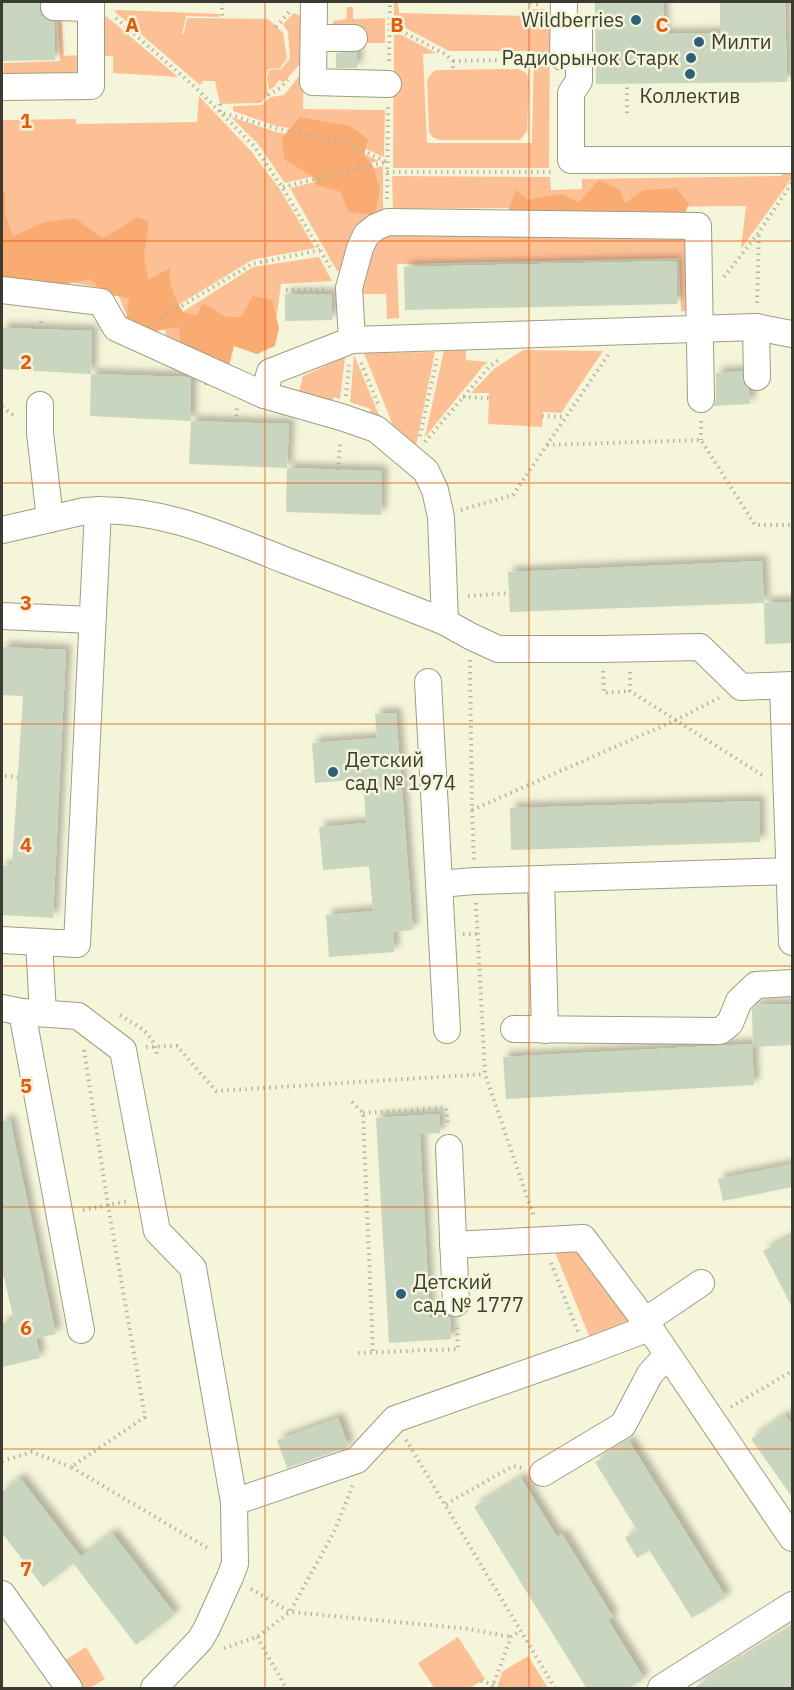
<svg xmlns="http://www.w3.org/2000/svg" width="794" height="1690" viewBox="0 0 794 1690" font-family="'IBM Plex Sans',sans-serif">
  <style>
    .green { fill: #fdc095 }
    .forest { fill: #f9ab71 }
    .building { fill: #c8d6bf; filter: url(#shadow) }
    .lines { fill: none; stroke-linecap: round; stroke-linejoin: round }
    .minor-casing { stroke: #9d9d84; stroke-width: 28 }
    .path { stroke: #b6b6a1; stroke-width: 4; stroke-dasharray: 1.5 4.5; stroke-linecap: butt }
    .minor { stroke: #fff; stroke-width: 26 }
    .grid { fill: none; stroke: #e8590c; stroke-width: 1.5; stroke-opacity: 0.55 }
    .poi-dot { fill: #2c607c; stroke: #f5f5da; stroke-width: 2 }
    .labels { text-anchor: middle; stroke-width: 5; stroke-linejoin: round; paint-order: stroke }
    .poi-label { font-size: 20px; fill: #3b3b31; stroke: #f5f5da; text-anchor: start }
    .grid-label { font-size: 20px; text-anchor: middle; font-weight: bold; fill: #e8590c; stroke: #f5f5da; stroke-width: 5; stroke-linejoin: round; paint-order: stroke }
  </style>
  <defs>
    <filter id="shadow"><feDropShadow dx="5.5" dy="-5.5" stdDeviation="3" flood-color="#0004"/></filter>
  </defs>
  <rect width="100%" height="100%" fill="#f5f5da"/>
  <g class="green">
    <path d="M394,2H398L399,13L531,16L533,9H545L546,18L550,19L549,168H393L394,31L436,53L423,54L427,143H532L534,51H449L394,22Z"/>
    <path d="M347,7H353V19L385,18V43H363L333,27V21L346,19Z"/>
    <path d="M118,10L219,14V17L186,16L182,35L184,33L187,18L268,19L283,33L287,58L280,68L268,69L266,77L268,95L261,103L220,104L215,81H203L200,85L114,11Z"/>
    <path d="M294,13L300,16L302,20V62L284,82L279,80L273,88L269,90L267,78L269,70L281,69L290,58L288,32L283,24Z"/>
    <path d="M106,16L178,77L113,73V56H103L102,21Z"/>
    <path d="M58,21L62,22L64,56L80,55L81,65L78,71L72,73L3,74L4,63L60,61Z"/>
    <path d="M519,69L526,73L529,79L527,131L520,140H439L432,137L429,132L427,80L431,74L436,70Z"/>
    <path d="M304,70L303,109L385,110L384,157L336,136L276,126L233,111V106L262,105L270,97L284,95Z"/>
    <path d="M199,96L251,151L279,188L315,248L252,260L137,330L129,322L117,291L63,281L2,279V120L76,119V124L197,122Z"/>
    <path d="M231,117L276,132L338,142L379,161L285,183L258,144Z"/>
    <path d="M383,166V216L346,271H337L290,188Z"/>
    <path d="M787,168H792V178L741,249L746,206L393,209L392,176L550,177L551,190L582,189V179L781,176Z"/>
    <path d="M387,230L690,231L692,312L681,311L679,258L397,264L399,318L387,319L386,294H363L362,272L365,256Z"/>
    <path d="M319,257L332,281L281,284L273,343L234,337L216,363L166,343L165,323L253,267Z"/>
    <path d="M444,350H466V360L488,362L484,365L425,437Z"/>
    <path d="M523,350L603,351L561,413L543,412L542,427L488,424L489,393H471L494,369Z"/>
    <path d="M435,352L415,450L396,433L364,353Z"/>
    <path d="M354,355L386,432L367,421L371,409L350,402Z"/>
    <path d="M345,357L340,399L334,397L330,408L298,396L303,376Z"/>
    <path d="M575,1250L583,1253L631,1322L590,1338L555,1252Z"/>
    <path d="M458,1637L485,1679L470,1688H434L418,1663Z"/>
    <path d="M86,1647L105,1679L90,1688H74L59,1664Z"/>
    <path d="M528,1656L548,1688H497L502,1672Z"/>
  </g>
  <g class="forest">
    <path d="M300,117L350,126L368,139L364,156L373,166L380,190L374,215L348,212L341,192L317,185L312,176L284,159L282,138Z"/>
    <path d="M599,180L620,190L625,203L644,190L676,188L689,203L684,216L507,213L516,190L528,200L561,194L579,202Z"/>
    <path d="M2,191L5,192V214L13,236L45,222L75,218L102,238C116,233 125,224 138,217L149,222L144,255L148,280L170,268C169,287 174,296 183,312L197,316L202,303L227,317H241L253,296L272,300L279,328L275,346L257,354L234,346L230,362L224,376L205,386L201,367L182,359L179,327L156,331L126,326L129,298L105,294L90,279L62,285L2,284Z"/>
  </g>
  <g class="building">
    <path d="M2,2H40L39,7L41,15L47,20L54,22L55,60L2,61Z"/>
    <path d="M595,2H663L664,34L720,33V2H785L787,82L596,84Z"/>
    <path d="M357,52V68H336V53Z"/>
    <path d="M676,261L677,304L405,310L404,267Z"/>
    <path d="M285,294H332V320L285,321Z"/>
    <path d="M2,328L92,331L91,374L2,369Z"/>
    <path d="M742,371L744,384L749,390L750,404L714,406L716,399V373Z"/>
    <path d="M91,374L187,377L191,378V421L90,416Z"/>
    <path d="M191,421L289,424L287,468L189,464Z"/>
    <path d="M287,468L382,471L381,515L286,512Z"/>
    <path d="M762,561L764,603L510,612L508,572Z"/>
    <path d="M792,602V643L765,644L764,603Z"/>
    <path d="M2,647L66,650L53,918L2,915V865L12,866L23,696L2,695Z"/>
    <path d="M396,713L413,930L393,932L394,952L329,957L326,915L373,911L369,866L323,870L319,827L366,823L363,779L315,783L312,743L377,738L375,714Z"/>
    <path d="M759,801L760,842L511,850L510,808Z"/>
    <path d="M792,1004V1045L753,1047L752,1009L757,1005Z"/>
    <path d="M752,1044L754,1085L506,1099L503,1057Z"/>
    <path d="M439,1114L440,1133L420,1134L430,1318L450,1317L451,1339L389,1343L376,1118Z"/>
    <path d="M10,1120L56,1334L36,1338L40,1358L2,1367V1323L14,1321L4,1277L2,1278V1121Z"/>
    <path d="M792,1164V1187L723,1201L718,1179Z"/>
    <path d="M792,1236V1307L763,1251Z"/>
    <path d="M785,1415L792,1425V1497L751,1439Z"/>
    <path d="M338,1418L349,1447L287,1468L277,1440Z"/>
    <path d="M629,1441L726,1597L692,1618L649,1550L637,1558L625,1538L637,1530L595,1462Z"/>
    <path d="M20,1478L81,1557L43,1587L2,1533V1492Z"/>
    <path d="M521,1478L557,1537L562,1534L613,1617L608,1620L644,1678L628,1689H587L474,1507Z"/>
    <path d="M112,1533L175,1614L136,1645L73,1563Z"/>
    <path d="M792,1628V1689H692Z"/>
  </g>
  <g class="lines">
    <defs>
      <g id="minor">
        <path d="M314,2L313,82L388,84"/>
        <path d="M54,7L91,8"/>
        <path d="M579,31V81L571,93V160H792"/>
        <path d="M314,38H354"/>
        <path d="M563,57L564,2"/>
        <path d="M2,87L91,86V2"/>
        <path d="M2,290L101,302L116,328L264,395L270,372L352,340L349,288L360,248L366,235L376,227L388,222L698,226L701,399"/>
        <path d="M756,327L757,377"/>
        <path d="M352,340L756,327L792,334"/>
        <path d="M264,395L341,417L376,429L426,471L435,490L441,517L445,622"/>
        <path d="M40,405V433L50,519"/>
        <path d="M2,530L85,511C155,505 224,536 287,561C340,581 393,601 445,622L470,636L498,649H602L700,647L741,687L792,685"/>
        <path d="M2,616L92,620"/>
        <path d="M428,682L447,1030"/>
        <path d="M783,686L792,942"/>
        <path d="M541,879L545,1030"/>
        <path d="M439,884L475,881L790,871"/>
        <path d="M2,940L77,944L98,510"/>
        <path d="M39,942L43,1013"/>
        <path d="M2,1008L22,1012L78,1016L123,1050L157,1231L193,1268L234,1502"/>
        <path d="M22,1012L81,1330"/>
        <path d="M514,1029L720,1031L730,1023L739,1001L756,985L792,983"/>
        <path d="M449,1148L456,1303"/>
        <path d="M453,1245L583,1238L645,1321L792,1538"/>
        <path d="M645,1321L701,1283"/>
        <path d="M543,1473L623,1425L650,1374L659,1364L669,1358"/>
        <path d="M2,1594L69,1688"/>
        <path d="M154,1688L200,1640L207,1628L230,1577L235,1564L234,1502L357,1460L395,1419L586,1352L649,1328"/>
        <path d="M661,1688L792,1605"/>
      </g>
    </defs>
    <use href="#minor" class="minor-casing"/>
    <g class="path">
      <path d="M222,2V18"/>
      <path d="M531,2L533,4L541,5"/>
      <path d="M116,18L196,88L254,146L282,187L330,267"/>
      <path d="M390,25L445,54L453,61V70"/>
      <path d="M276,27L290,11"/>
      <path d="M389,61L390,2"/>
      <path d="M453,61L520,60"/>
      <path d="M268,95L280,88L288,79"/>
      <path d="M220,104V112L278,129L339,140L387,162"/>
      <path d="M627,113V83"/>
      <path d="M387,172H551"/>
      <path d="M283,187L386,162"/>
      <path d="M387,199L388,107"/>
      <path d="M724,277L759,232L792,183"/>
      <path d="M286,290L327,289"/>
      <path d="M757,303L759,233"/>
      <path d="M156,321L252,264L320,250"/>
      <path d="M41,329V318"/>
      <path d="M361,363L379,406"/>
      <path d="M346,396L349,365"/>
      <path d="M463,397L489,398"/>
      <path d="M2,407L16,417"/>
      <path d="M542,416L565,417"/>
      <path d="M701,421V440"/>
      <path d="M236,422L237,408"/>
      <path d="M420,436L437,359"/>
      <path d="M425,442L489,367L498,360"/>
      <path d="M547,445L701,440L755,525H792"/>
      <path d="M338,470L340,442"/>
      <path d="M461,510L513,495L608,355"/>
      <path d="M468,596L509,593"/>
      <path d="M470,660L472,810L474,860"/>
      <path d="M603,671L604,693L630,691"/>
      <path d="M630,672V691L762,775"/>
      <path d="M5,776L18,777"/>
      <path d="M472,810L676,720L719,698"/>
      <path d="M476,903L485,1074L534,1217"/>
      <path d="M463,934H477"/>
      <path d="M120,1015C139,1027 155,1033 157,1057"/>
      <path d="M146,1047L177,1046L216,1091L485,1074"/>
      <path d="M84,1050L108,1205L145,1417L71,1467L211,1550"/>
      <path d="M352,1102L363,1113L373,1353"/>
      <path d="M363,1113L446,1108L448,1126"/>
      <path d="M83,1210L128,1201"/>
      <path d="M551,1263L578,1332"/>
      <path d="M358,1353L458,1349L457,1327"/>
      <path d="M731,1407L792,1371"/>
      <path d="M406,1440L555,1688"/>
      <path d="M2,1461L32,1452L71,1467"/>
      <path d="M446,1504L513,1466L522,1468"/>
      <path d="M251,1589L290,1612L429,1625L469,1629L511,1637"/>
      <path d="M257,1637L286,1688"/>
      <path d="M224,1648L257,1637L290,1612L334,1532L353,1485"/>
      <path d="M481,1681L494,1685"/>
      <path d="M492,1688L511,1637L520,1631"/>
    </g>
    <use href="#minor" class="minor"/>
  </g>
  <path class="grid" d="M265,2V1688M529,2V1688M2,241H792M2,483H792M2,724H792M2,966H792M2,1207H792M2,1449H792"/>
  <g class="poi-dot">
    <circle cx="636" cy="20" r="6"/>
    <circle cx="699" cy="42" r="6"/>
    <circle cx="691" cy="58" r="6"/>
    <circle cx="690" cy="74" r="6"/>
    <circle cx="333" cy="772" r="6"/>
    <circle cx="401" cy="1294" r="6"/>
  </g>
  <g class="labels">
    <g class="poi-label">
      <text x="624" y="27" text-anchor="end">Wildberries</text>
      <text x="711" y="49">Милти</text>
      <text x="679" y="65" text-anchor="end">Радиорынок Старк</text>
      <text x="690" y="103" text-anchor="middle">Коллектив</text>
      <text x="345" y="767">Детский<tspan x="345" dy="23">сад № 1974</tspan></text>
      <text x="413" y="1289">Детский<tspan x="413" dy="23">сад № 1777</tspan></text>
    </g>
  </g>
  <g class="grid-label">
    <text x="132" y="32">A</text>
    <text x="397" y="32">B</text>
    <text x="662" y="32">C</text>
    <text x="26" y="128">1</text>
    <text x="26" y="369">2</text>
    <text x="26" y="610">3</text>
    <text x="26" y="852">4</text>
    <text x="26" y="1093">5</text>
    <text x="26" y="1335">6</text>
    <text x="26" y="1576">7</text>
  </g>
  <rect width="794" height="1690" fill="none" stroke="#3b3b31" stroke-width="6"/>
</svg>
